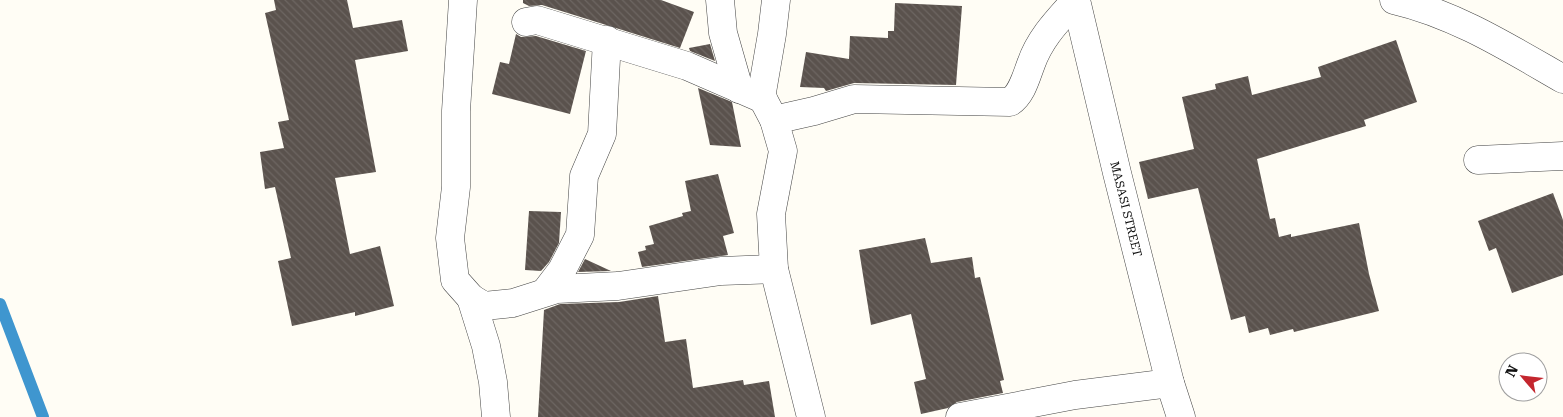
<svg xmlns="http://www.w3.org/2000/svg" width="1563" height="417" viewBox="0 0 1563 417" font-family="'Roboto Serif',serif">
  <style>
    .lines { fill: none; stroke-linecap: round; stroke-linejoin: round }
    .stream { stroke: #3f96cf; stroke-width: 12 }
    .building { fill: url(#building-back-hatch) }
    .minor-casing { stroke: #444; stroke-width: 29 }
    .minor { stroke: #fff; stroke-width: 28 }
    .labels { text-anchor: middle; stroke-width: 5; stroke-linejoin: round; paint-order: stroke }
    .street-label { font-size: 12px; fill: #111; stroke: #fff }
  </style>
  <defs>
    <pattern id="building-back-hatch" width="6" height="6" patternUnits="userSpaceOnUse" patternTransform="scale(1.25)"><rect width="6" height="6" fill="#5a524d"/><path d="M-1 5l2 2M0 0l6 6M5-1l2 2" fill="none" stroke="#6d6662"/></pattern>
  </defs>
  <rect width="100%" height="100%" fill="#fffdf5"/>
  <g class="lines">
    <path class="stream" d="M0,304L43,417"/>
  </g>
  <g class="building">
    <path d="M274,0H347L353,28L402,20L408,51L355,60L376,172L335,178L350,254L380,246L394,306L355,316V312L292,326L278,261L291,258L275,187L265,189L260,152L284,148L278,122L289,120L265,13L276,10Z"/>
    <path d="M523,0H661L694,12L680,48L542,5L529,6L523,3Z"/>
    <path d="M895,3L962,6L956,85L854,83L826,91L824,88L800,87L806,52L849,59L850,36L888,38V31H894Z"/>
    <path d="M516,34L521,37L536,36L586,51L570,114L492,94L500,62L509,64Z"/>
    <path d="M1396,40L1417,102L1364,120L1366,126L1257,159L1270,219L1275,218L1279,237L1291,234V237L1359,223L1369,274L1379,311L1294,332L1293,329L1270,335L1268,328L1249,333L1245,316L1231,320L1198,188L1148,199L1139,162L1194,149L1182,97L1216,89L1215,84L1248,76L1252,95L1321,77L1318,67Z"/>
    <path d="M710,44L715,61L690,51L689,48Z"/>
    <path d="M698,88L732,102L741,147L710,145Z"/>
    <path d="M718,174L734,233L723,236L728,255L642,267L638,252L646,250L645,246L654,244L649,226L683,216L682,213L691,211L685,181Z"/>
    <path d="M1553,193L1563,220V275L1512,293L1496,248L1489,251L1478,221Z"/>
    <path d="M529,211L561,212L559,243L549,262L541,271L525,270Z"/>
    <path d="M925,238L931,263L972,257L975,278L980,277L1004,380L1000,381L1003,393L957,402L948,408L921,414L914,382L926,379L911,314L871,325L859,250Z"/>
    <path d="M585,259L611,271L578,272Z"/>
    <path d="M658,296L665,342L686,339L693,388L743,380L744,385L769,381L775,417H538L544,310L560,304L619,302Z"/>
  </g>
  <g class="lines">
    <defs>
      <g id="minor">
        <path d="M463,0L456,111V187L450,238L455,280L471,298L484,306L513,303L557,289L618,286L721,271L774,269"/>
        <path d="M720,0L723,33L739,89"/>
        <path d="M776,0L772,34L762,92L763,99L774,120L783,151L771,214L774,269L811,417"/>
        <path d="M1076,0L1117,173L1170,383L1181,417"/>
        <path d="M1394,0C1455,14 1509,48 1563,79"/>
        <path d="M526,22L537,20L687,66L763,99"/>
        <path d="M774,120L814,111L854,99L1010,102C1022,94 1026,77 1031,64C1040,38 1058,20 1076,0"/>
        <path d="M1478,160L1563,156"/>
        <path d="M546,291L562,270L580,235L584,176L602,134L607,40"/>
        <path d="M471,298L486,346L493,382L496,417"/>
        <path d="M960,417L1075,395L1170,383"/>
      </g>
    </defs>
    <use href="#minor" class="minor-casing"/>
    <use href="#minor" class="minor"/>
  </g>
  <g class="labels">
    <g class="street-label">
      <text transform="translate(1126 209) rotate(76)" y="4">MASASI STREET</text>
    </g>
  </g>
  <g transform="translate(1523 377) rotate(298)"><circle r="24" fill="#ffffff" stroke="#a0a0a0"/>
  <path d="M0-4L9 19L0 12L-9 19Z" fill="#c4262e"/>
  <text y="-8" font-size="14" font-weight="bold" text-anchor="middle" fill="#111111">N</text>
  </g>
</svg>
